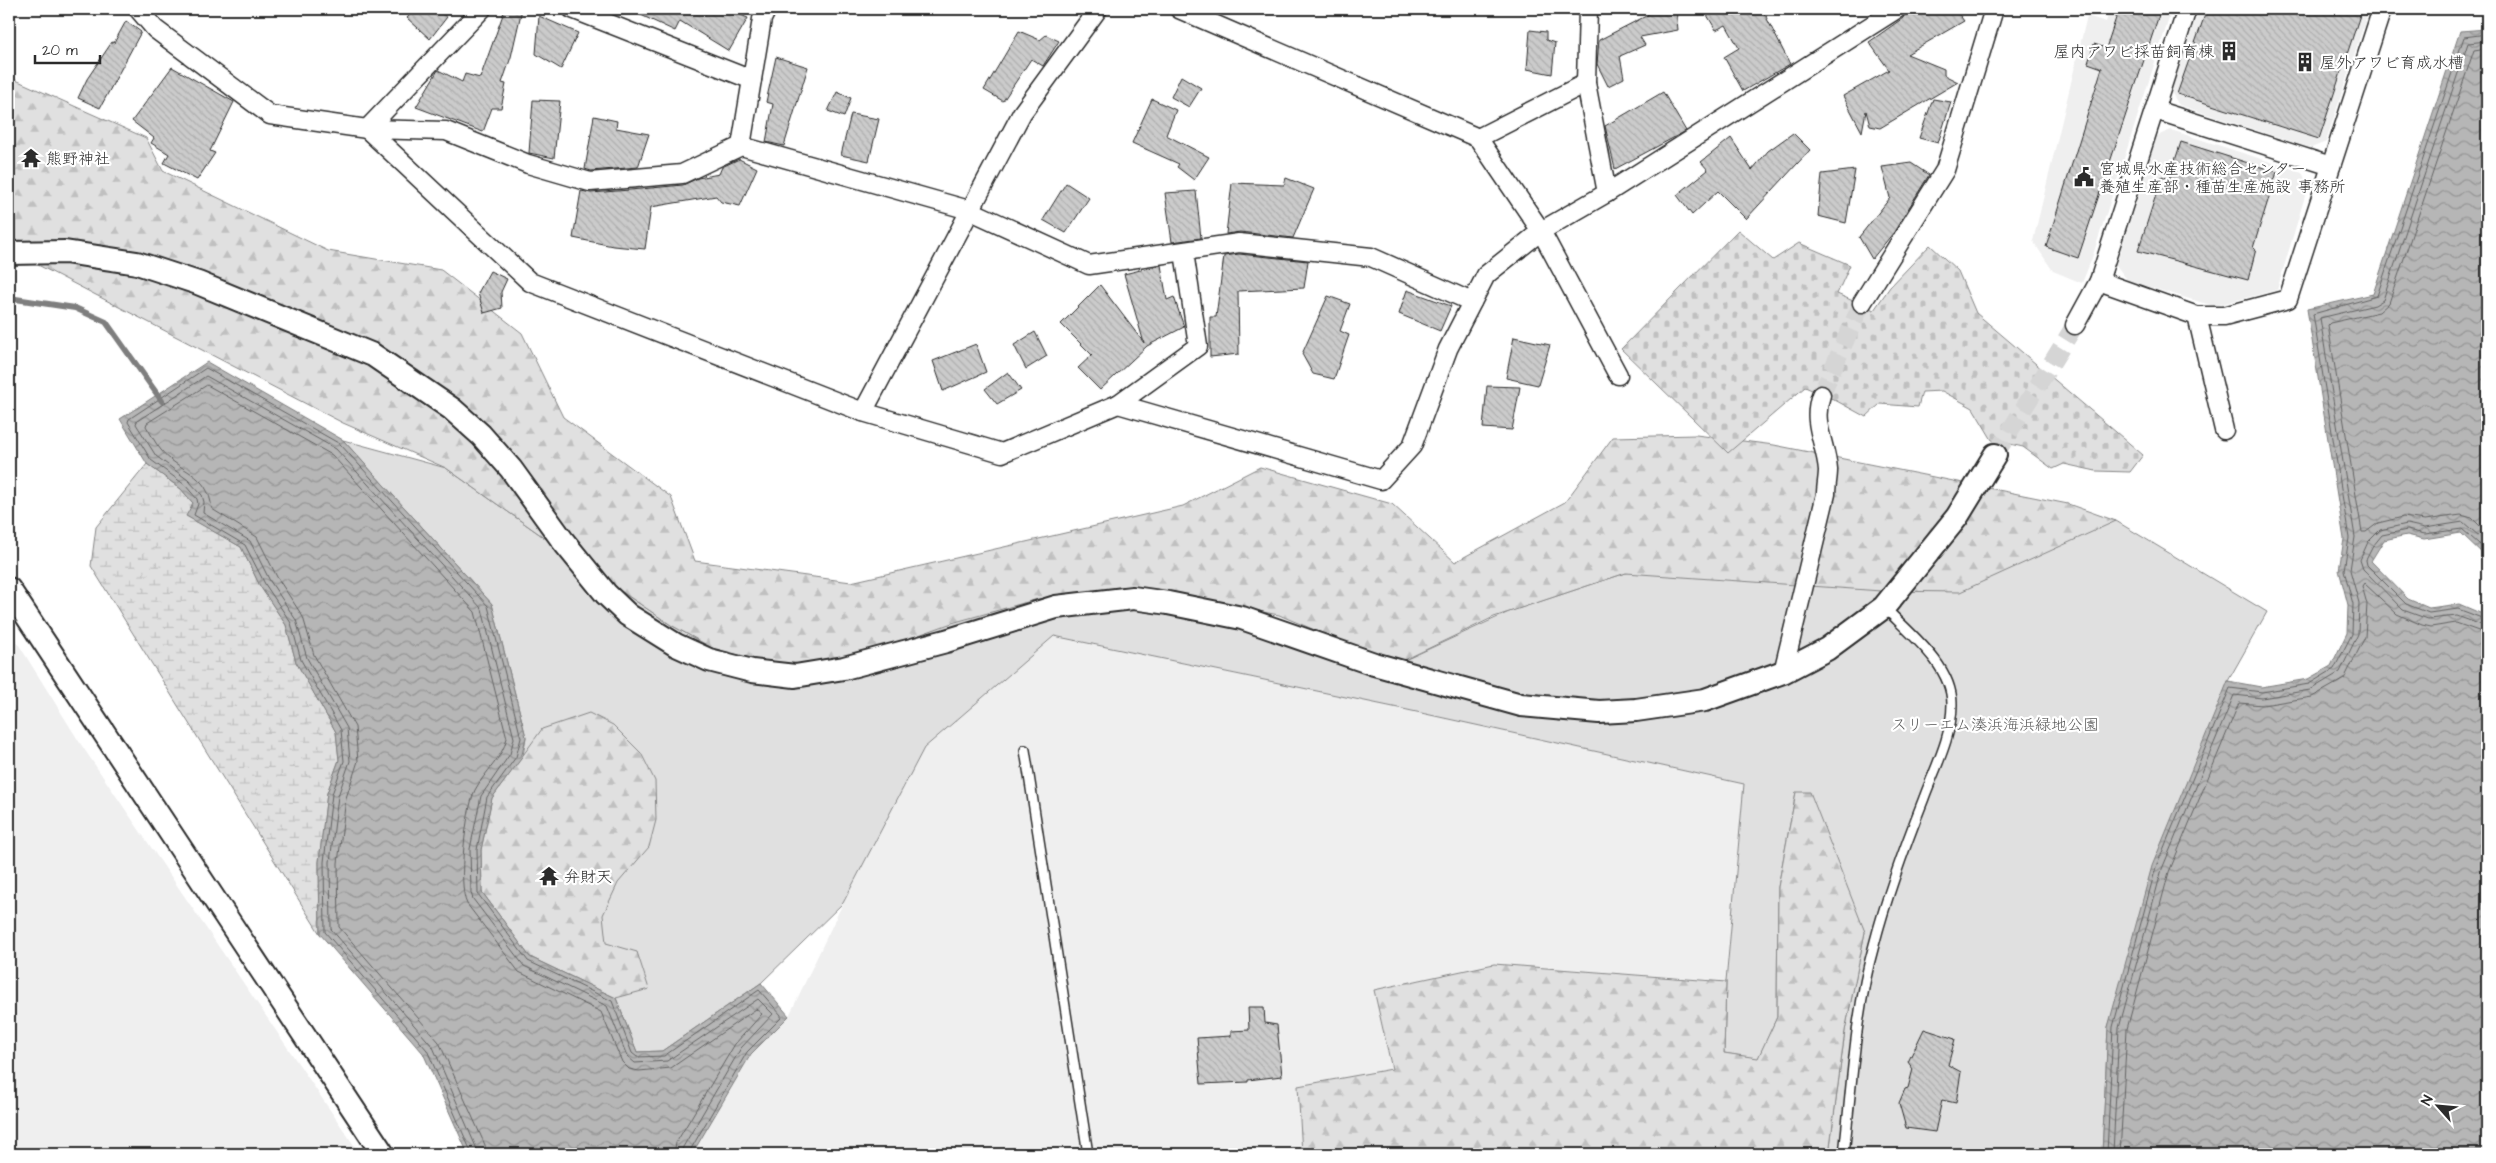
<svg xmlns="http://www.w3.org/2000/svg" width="2496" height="1163" viewBox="0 0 2496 1163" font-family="'Architects Daughter','Klee One',sans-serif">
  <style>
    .built { fill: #efefef }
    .green { fill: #e0e0e0; stroke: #868686 }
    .forest { fill: url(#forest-firs); stroke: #868686 }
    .wetland { fill: url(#wetland-marsh); stroke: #868686 }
    .cemetery { fill: url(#cemetery-stones); stroke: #868686 }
    .water { fill: url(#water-waves); stroke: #7e7e7e }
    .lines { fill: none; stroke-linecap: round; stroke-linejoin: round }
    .shore { stroke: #636363; stroke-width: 1 }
    .stream { stroke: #7e7e7e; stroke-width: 6 }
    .building { fill: url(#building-back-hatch); stroke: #2b2b2b }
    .minor-tunnel { stroke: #d5d5d5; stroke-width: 18; stroke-dasharray: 18 9; stroke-linecap: butt }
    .service-casing { stroke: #2b2b2b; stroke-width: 12 }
    .minor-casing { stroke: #2b2b2b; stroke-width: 21 }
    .tertiary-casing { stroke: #2b2b2b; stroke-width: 26 }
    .service { stroke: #fff; stroke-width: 9 }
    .minor { stroke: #fff; stroke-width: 18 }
    .tertiary { stroke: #fff; stroke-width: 22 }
    .labels { text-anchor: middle; stroke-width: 4.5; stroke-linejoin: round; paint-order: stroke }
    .poi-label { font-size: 16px; fill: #2b2b2b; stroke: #fff; text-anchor: start }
    .park-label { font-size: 16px; fill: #585858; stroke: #fff }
  </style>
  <defs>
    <pattern id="forest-firs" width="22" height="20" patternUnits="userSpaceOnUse" patternTransform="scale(1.25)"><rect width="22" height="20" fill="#e0e0e0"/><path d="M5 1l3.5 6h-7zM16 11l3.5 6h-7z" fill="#c0c0c0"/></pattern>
    <pattern id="wetland-marsh" width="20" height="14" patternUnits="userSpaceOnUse" patternTransform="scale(1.25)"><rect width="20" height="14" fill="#e0e0e0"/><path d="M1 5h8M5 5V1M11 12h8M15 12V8" fill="none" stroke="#c0c0c0"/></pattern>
    <pattern id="cemetery-stones" width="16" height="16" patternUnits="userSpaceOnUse" patternTransform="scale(1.25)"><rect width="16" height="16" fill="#e0e0e0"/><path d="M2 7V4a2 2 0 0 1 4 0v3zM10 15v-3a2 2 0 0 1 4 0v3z" fill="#c0c0c0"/></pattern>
    <pattern id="water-waves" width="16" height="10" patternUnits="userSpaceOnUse" patternTransform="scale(1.25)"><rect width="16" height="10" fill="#b6b6b6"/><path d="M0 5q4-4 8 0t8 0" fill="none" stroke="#949494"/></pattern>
    <pattern id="building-back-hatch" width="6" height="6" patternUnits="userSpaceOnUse" patternTransform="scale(1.25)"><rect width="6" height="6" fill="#cbcbcb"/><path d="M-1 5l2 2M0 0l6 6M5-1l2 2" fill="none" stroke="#aeaeae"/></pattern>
  </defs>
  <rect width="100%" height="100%" fill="#fff"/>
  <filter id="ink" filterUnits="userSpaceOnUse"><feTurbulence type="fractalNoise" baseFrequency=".02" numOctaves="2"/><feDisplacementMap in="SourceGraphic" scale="10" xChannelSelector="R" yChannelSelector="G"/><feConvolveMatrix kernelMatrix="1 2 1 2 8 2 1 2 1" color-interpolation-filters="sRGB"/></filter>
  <g filter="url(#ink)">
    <g class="built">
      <path d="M2110,9H2172L2092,258L2082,283L2053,271L2033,241L2087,16L2106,22Z"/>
      <path d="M2199,9H2369L2326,142L2311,148L2179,105L2171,92Z"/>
      <path d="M2171,130L2302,172L2308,186L2277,290L2214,306L2128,281L2116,265L2157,136Z"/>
      <path d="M9,629L80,743L360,1154H9Z"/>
      <path d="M1053,636L1403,709L1744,784L1726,982L1494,964L1374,990L1392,1069L1298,1086L1302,1154H692L751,1054L789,1016L843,903L924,748Z"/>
    </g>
    <path class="green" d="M343,440L446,468L603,579L671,625L714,649L952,622L1038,599L1152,591L1381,671L1511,611L1626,573L1983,526L2116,521L2267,612L2228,681L2108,1027L2102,1154H1829L1845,1031L1865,932L1796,792L1778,887L1777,1017L1758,1059L1724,1053L1726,982L1744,784L1403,709L1054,636L924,748L843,903L761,983L662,1051L637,1052L616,998L492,798L523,756L526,737L492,604Z"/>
    <g class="forest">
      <path d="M9,77L146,138L163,171L328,251L441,270L522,333L563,417L671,497L695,561L851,582L1183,506L1260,467L1392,504L1455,562L1565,502L1613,437L1696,435L1774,445L2068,504L2116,521L1960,592L1881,591L1626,573L1494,617L1396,664L1279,615L1152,591L1038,599L952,623L866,654L786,667L714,649L671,625L603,579L446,468L343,423L9,250Z"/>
      <path d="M589,713L613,725L641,753L655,781L656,820L649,847L618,883L603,915L606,943L637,952L649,989L616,998L530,957L482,892L481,850L492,798L542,729Z"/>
      <path d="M1796,792H1810L1865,932L1845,1031L1829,1154H1302L1298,1086L1392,1069L1374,990L1494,964L1726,982L1724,1053L1758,1058L1777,1017L1778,887Z"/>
    </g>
    <path class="wetland" d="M147,464L181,489L193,503L187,516L241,547L260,586L286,625L296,662L336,732L339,760L327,793L319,862L320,934L91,566L96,527Z"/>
    <path class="cemetery" d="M1738,230L1773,260L1799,243L1850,265L1837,294L1874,310L1890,287L1930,245L1958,271L1976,313L2143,455L2130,472L2096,471L2064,464L2053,469L2023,447L1992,440L1973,408L1942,391L1922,392L1918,407L1880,404L1866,417L1833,399L1805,387L1728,453L1621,349Z"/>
    <g class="water">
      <path d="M2487,29V556H2485L2461,533L2424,539L2407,535L2384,540L2371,561L2408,599L2429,608L2459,604L2487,616V1154H2102L2108,1027L2152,866L2228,681L2261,687L2308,679L2331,666L2347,633L2348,605L2339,570L2344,539L2307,309L2373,294L2460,31Z"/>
      <path d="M207,362L343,440L492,604L526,737L521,759L492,798L481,850L482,892L530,957L616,998L637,1052L662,1051L761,983L789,1016L751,1054L692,1154H468L423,1053L320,934L319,862L327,793L339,760L336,732L296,662L286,625L260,586L241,547L186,516L193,503L181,489L147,464L120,419Z"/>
    </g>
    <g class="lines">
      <g class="shore">
        <path d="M2487,48L2474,50L2389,303L2379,312L2330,323L2328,325L2362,532H2366L2378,523L2403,517L2425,520L2461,515L2472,518L2487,533"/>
        <path d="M2487,543L2463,522L2425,528L2407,524L2380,530L2368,542L2360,560L2363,569L2403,610L2428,619L2457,616L2487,627"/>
        <path d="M2487,551L2462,529L2425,534L2407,530L2382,535L2373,546L2366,560L2367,565L2406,604L2429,613L2458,609L2487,620"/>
        <path d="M472,1154L427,1050L325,932L324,862L332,794L344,761L341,730L301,660L291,623L265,584L245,545L194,515L198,504L197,499L185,485L151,460L128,422L129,419L206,368L340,444L488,606L521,738L516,757L487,797L477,850L478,894L528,961L612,1001L632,1053L637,1057L664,1056L759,990L781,1015V1018L747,1052L688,1154"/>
        <path d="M479,1154L433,1047L331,929L330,862L338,796L350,761L347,728L307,658L296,620L270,581L250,541L203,513L204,502L202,495L188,480L156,456L136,424L137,421L206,376L336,449L482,609L514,738L510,754L481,796L470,849L471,893L473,899L524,966L607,1006L627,1056L635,1063L667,1061L758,999L773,1014L741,1048L683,1147L681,1154"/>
        <path d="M486,1154L485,1145L439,1042L339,927L338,863L346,798L358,761L355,727L314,655L303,617L277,577L257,537L212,509C208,471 179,473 161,450C155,443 151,434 146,426L147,423L207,385L332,455L475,612L507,738C502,759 485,771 475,790C466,809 457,885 467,904L519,972L601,1012L622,1062L629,1069L639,1071L671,1068L756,1009L762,1014L735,1044L676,1143L674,1154"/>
        <path d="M2107,1154L2113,1027L2156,867L2230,688L2262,692L2309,684L2334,669L2352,634L2353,604L2344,570L2349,538L2313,314L2377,296L2464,37L2487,34"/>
        <path d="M2113,1154L2119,1028L2162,869L2234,695L2262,698L2310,690L2340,672L2358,634L2359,603L2350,570L2355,537L2320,318L2375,305L2383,300L2468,43L2487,41"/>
        <path d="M2120,1154L2127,1029L2169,872L2239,703L2263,705L2312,697L2344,679L2365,637L2367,604L2362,586L2364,583L2397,614L2422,625L2431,627L2456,623L2487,634"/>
      </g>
      <path class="stream" d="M9,298L75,308L106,322L162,401"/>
    </g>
    <g class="building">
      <path d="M415,9H435L447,17L430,39L407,18Z"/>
      <path d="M505,9H522L511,57L502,83L506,84L501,108H492L483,132L416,107L438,70L462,82L465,74L480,78Z"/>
      <path d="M628,9H726L748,18L729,51L680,21L675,31Z"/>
      <path d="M1647,9H1676L1678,30L1640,37L1645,45L1620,56L1624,78L1608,86L1597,64L1599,40L1648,15Z"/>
      <path d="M1717,9H1762L1790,64L1743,91L1724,57L1739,48L1726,25L1716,30L1707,15Z"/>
      <path d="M1908,9H1955L1964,21L1907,54L1944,69V75L1958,82L1880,128L1870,126L1866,111L1862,132L1843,96L1889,70L1869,42L1903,18Z"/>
      <path d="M2119,9H2161L2078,258L2046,247L2102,68L2088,63L2094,44L2106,48Z"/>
      <path d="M2207,9H2362L2319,139L2177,94Z"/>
      <path d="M539,16L578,33L561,69L536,54Z"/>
      <path d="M126,21L141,32L100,108L78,98L87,79L112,42L114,43Z"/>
      <path d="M1530,30L1546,32V40L1555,43L1552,74L1527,69Z"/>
      <path d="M1019,31L1040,40L1046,35L1059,41L1043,66L1031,59L1003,101L984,90Z"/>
      <path d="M776,57L808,67L784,146L766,142L773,104L766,102Z"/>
      <path d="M172,67L234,102L210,151L215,153L197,180L164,163L169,154L151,143L154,138L132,121Z"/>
      <path d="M1181,76L1201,88L1189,107L1171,97Z"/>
      <path d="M837,92L851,98L844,117L828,111Z"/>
      <path d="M1663,92L1686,131L1615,169L1605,126Z"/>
      <path d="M1152,99L1176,110L1166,135L1209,157L1194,180L1177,167L1179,164L1132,143Z"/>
      <path d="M1933,99L1951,102L1938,143L1919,138Z"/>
      <path d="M533,100L560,101L554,158L529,153Z"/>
      <path d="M851,114L879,119L869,161L841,155Z"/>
      <path d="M594,116L617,121L616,128L649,134L638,167L591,171L585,169Z"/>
      <path d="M1793,133L1810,150L1746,219L1718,191L1692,215L1677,195L1708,170L1701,162L1731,138L1752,170L1768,151Z"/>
      <path d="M2181,142L2277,172L2253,248L2256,249L2248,280L2138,251L2162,176L2169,179Z"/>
      <path d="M739,159L757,168L740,206L721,202L716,196L651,207L645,249L613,246L573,238L581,191L591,193L630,190L683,185L698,178L719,174L722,167Z"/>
      <path d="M1911,163L1929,175L1894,232L1872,259L1859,237L1890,198L1882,167Z"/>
      <path d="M1855,170L1846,223L1818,216L1822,174Z"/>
      <path d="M1286,178L1314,189L1293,238L1240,232L1226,234L1232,183L1284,185Z"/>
      <path d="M1066,183L1089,198L1066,233L1043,220Z"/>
      <path d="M1196,191L1201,238L1172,242L1165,193Z"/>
      <path d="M1239,254L1308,261L1304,288L1238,291L1239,354L1210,357V317H1216L1224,256Z"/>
      <path d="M1161,265L1167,300L1174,297L1184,327L1147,346L1100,390L1078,368L1092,355L1061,324L1100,285L1144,343L1124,274Z"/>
      <path d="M490,271L507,279L501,292L502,308L484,313L478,293Z"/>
      <path d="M1407,290L1451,306L1440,331L1399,314Z"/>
      <path d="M1328,296L1350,304L1340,331L1349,335L1334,379L1313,374L1302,354Z"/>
      <path d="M1035,332L1047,356L1026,369L1014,345Z"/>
      <path d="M1514,337L1550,345L1538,385L1506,378Z"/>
      <path d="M976,344L986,372L943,391L933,361Z"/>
      <path d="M1008,372L1021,390L997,404L985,389Z"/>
      <path d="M1487,386L1520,387L1512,430L1483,428Z"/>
      <path d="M1248,1007H1264L1265,1023L1277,1025L1282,1076L1248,1080V1082L1201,1084L1197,1038L1231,1036V1031L1249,1030Z"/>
      <path d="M1924,1029L1955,1039L1948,1065L1961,1072L1956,1103L1942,1100L1935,1132L1906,1128L1899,1103L1905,1089L1908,1088L1913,1069L1908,1062Z"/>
    </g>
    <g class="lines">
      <g class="minor-tunnel">
        <path d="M1821,395L1862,303"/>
        <path d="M1995,455L2075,325"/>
      </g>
      <defs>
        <g id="service">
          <path d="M1025,750L1088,1154"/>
          <path d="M1844,1154C1852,1085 1855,1012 1874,945C1887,895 1905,846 1924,798C1935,768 1952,737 1952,704C1952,665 1909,633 1884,607"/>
        </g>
        <g id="minor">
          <path d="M138,9L155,29L270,115L367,129L446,131L528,164L590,182L682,174L741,146L969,210L1089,265L1239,243L1371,257L1472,302"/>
          <path d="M572,9L752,80"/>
          <path d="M1179,9L1478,138L1541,231L1618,375"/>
          <path d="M1588,9L1586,83L1607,193"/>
          <path d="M2155,110L2331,166"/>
          <path d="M367,129L530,282L863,412L1002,453L1118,404L1381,480L1412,446L1448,349L1486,275L1541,231L1607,193L1897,9"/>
          <path d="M367,129L482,9"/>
          <path d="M1478,138L1586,83"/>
          <path d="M741,146L762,19L767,9"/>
          <path d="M2099,281L2197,316H2224L2288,299L2382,9"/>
          <path d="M1862,303L1945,170L1994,9"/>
          <path d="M2197,316L2224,430"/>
          <path d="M2075,325L2099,281L2187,9"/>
          <path d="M1118,404L1198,346L1184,252"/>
          <path d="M863,412L1022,113L1098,9"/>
          <path d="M1783,672L1826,494C1826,486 1828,478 1828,470C1826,443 1811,423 1821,395"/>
        </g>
        <g id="tertiary">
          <path d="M9,253L65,252L137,263L198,283L373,355L452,409L481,435L511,469L563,541L606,594L628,615L676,645L709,660L752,671L795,676L844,668L946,641L1056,607L1133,598L1168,603L1242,618L1374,664L1521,705L1599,712L1636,710L1705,700L1783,672L1827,649L1884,607L1957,517L1995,455"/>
          <path d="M9,589L383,1154"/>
        </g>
      </defs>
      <use href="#service" class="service-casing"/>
      <use href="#minor" class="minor-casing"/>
      <use href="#tertiary" class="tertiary-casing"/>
      <use href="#service" class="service"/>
      <use href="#minor" class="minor"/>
      <use href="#tertiary" class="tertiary"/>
    </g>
  </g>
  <defs>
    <symbol id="building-bare" viewBox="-9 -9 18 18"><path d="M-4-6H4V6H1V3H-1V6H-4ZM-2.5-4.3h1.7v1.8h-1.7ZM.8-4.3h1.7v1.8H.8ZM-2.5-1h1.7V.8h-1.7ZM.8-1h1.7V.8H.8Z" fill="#2b2b2b" stroke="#fff" stroke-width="2.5" paint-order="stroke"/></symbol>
    <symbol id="temple-bare" viewBox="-9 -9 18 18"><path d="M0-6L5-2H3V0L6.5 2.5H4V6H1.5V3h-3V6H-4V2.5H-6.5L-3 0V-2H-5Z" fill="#2b2b2b" stroke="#fff" stroke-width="2.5" paint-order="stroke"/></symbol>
    <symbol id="civic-bare" viewBox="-9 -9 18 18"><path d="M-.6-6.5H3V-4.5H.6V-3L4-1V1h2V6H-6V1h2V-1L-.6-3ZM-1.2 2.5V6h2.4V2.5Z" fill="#2b2b2b" stroke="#fff" stroke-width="2.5" paint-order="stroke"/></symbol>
  </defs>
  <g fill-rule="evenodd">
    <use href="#building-bare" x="2215" y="37" width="28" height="28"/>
    <use href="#building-bare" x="2291" y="48" width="28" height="28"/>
    <use href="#temple-bare" x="17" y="144" width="28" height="28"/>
    <use href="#civic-bare" x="2070" y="163" width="28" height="28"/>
    <use href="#temple-bare" x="535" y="862" width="28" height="28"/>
  </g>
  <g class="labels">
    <g class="poi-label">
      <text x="2214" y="57" text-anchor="end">屋内アワビ採苗飼育棟</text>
      <text x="2320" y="68">屋外アワビ育成水槽</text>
      <text x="46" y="164">熊野神社</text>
      <text x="2099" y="174">宮城県水産技術総合センター<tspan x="2099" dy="18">養殖生産部・種苗生産施設 事務所</tspan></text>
      <text x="564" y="882">弁財天</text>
    </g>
    <g class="park-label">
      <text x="1995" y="730">スリーエム湊浜海浜緑地公園</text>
    </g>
  </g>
  <rect width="2496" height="1163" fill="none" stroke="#fff" stroke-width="30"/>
  <rect x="15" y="15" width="2466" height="1133" fill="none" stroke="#2b2b2b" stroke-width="2" filter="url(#ink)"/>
  <g transform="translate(2438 1106) rotate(297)" stroke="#ffffff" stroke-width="4" paint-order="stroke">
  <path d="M0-4L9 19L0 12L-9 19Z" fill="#2b2b2b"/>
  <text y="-8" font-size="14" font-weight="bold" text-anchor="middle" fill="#2b2b2b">N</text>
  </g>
  <path d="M35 55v8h65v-8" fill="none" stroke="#2b2b2b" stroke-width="2.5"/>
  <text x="42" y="55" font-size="15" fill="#2b2b2b" stroke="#ffffff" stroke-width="4" paint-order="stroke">20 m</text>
</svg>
